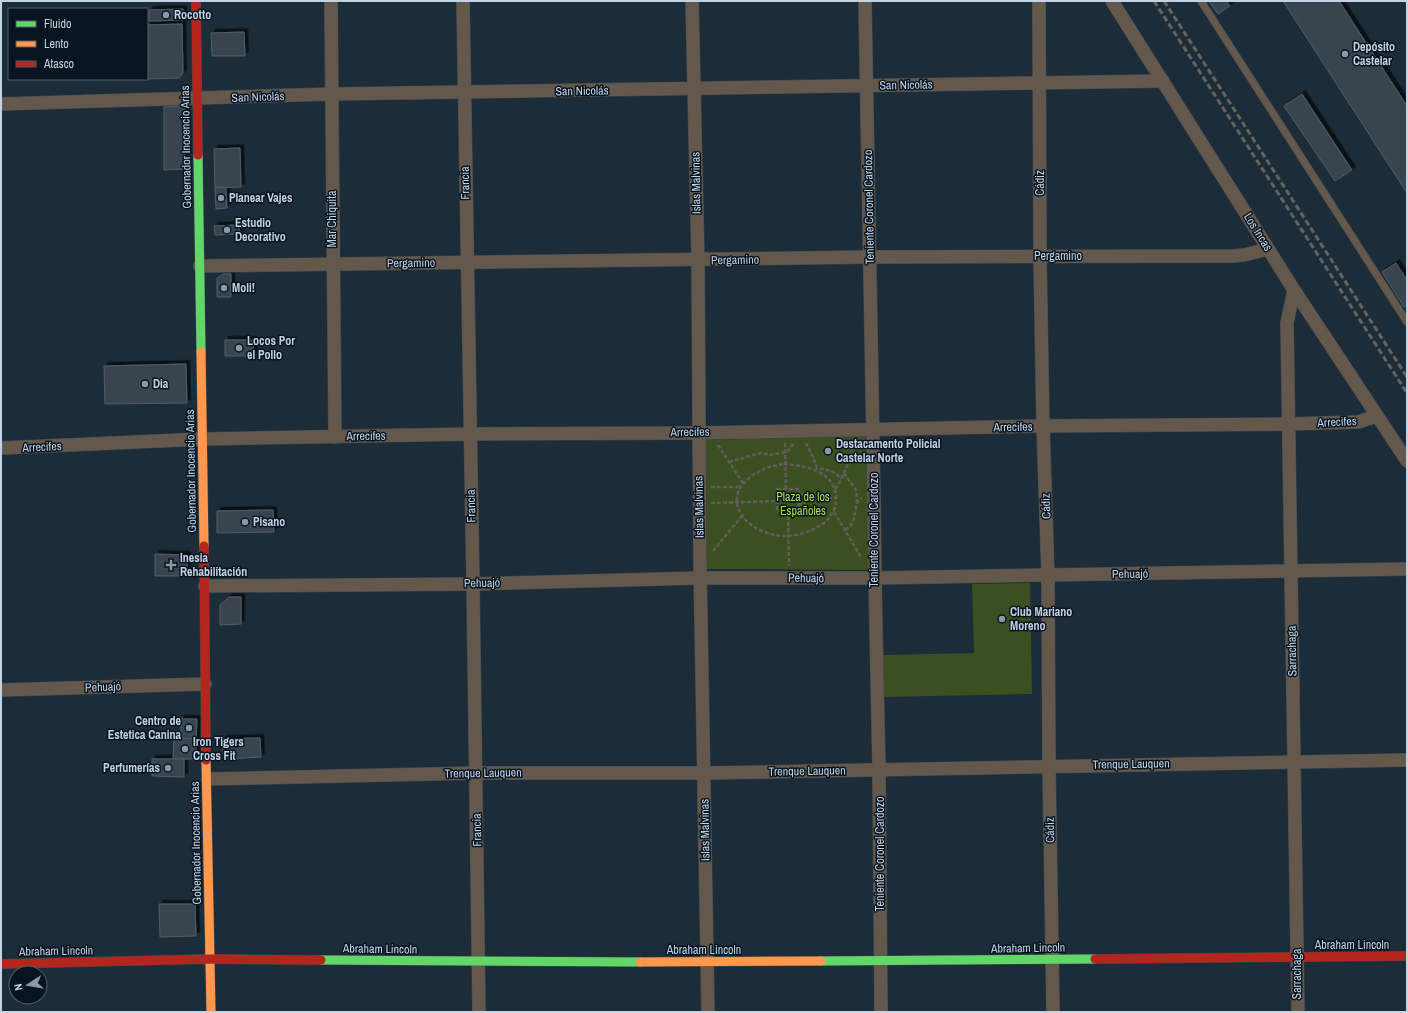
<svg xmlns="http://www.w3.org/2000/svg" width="1408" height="1013" viewBox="0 0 1408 1013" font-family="'Archivo Narrow',sans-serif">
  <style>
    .green { fill: #3b4f21 }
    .building { fill: #384550; stroke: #505e69; filter: url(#shadow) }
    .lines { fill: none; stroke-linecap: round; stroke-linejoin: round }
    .lane-casing { stroke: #3d4954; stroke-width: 8 }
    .street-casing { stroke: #3d4954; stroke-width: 14 }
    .fast-casing { stroke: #3d4954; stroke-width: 10 }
    .slow-casing { stroke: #3d4954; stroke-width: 10 }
    .jam-casing { stroke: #3d4954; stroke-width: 10 }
    .path { stroke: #615e59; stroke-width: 2.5; stroke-dasharray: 4 2; stroke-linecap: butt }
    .lane { stroke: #63584b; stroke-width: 7 }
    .street { stroke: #63584b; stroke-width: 13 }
    .fast { stroke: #63d668; stroke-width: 9 }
    .slow { stroke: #ff974d; stroke-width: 9 }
    .jam { stroke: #b3261e; stroke-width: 9 }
    .rail { stroke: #66635e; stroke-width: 3; stroke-dasharray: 6 3; stroke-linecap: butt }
    .poi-dot { fill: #8999a8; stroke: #08141f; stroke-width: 1.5 }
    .labels { text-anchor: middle; stroke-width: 3; stroke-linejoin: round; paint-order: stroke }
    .poi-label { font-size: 12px; font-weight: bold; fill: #c3d3e4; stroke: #08141f; text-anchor: start }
    .street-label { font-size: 12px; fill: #c3d3e4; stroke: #08141f }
    .park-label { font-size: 12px; fill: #adde5c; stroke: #08141f }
  </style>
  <defs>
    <filter id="shadow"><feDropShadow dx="3.5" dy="-3.5" stdDeviation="0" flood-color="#0009"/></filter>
  </defs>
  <rect width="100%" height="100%" fill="#1c2c38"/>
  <g class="green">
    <path d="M868,436L870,570L707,569L706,440Z"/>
    <path d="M1030,583L1032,694L884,697L883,655L974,653L972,584Z"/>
  </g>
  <g class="building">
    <path d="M1209,1H1226L1230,6L1218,14Z"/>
    <path d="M1283,1H1339L1407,106V193Z"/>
    <path d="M183,9V20L149,21V10Z"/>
    <path d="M182,24L183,73L179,78L144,79H147V25Z"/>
    <path d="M244,32L245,56H212L211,33Z"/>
    <path d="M1302,94L1352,170L1335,181L1284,106Z"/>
    <path d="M185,106V169L164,170V107Z"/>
    <path d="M240,148L241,187L215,188L214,149Z"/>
    <path d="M226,187L227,208L216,209L215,188Z"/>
    <path d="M239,225L240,234L215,235L214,226Z"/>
    <path d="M1396,263L1407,280V305L1404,307L1382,272Z"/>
    <path d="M223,274H231V297H217V278Z"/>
    <path d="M225,340H253L254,356H225Z"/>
    <path d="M186,364L187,403L105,404L104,366Z"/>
    <path d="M273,510L274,532L217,533V511Z"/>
    <path d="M155,554L187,555V576H155Z"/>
    <path d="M229,597H241V624L220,625V605Z"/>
    <path d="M181,719H197L196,739L181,738Z"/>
    <path d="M174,738L196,739V759H173Z"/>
    <path d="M260,738L261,757L230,759L223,756L222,739Z"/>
    <path d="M152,759H184V777L152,776Z"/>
    <path d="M159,904H195L196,936L160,937Z"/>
  </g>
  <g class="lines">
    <defs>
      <path id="lane" d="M1201,1L1407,322"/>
      <g id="street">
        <path d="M331,1L335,437"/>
        <path d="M463,1L473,584L479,1012"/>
        <path d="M692,1L698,260L700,566L708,1012"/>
        <path d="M865,1L874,499L875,578L879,770L881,1012"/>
        <path d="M1039,1L1040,256L1043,426L1048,575L1049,766L1053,1012"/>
        <path d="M1112,1L1294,290L1407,461"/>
        <path d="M1,104L332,94L1163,81"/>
        <path d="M200,266L870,257L1233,256L1244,255L1268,249"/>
        <path d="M1294,290L1287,323L1298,1012"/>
        <path d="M1,448L203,439L470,434L698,433L1043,426L1289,424L1358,422L1377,416"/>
        <path d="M205,586L473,584L700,578H875L1407,569"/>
        <path d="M1,690L205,684"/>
        <path d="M208,779L476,773H704L1407,760"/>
      </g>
      <g id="fast">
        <path d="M198,155L201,352"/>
        <path d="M321,960L640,962"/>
        <path d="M821,961L1095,959"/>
      </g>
      <g id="slow">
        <path d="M201,352L204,546"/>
        <path d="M206,760L211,1012"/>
        <path d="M640,962L821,961"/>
      </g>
      <g id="jam">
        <path d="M196,1L198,155"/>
        <path d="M204,546L206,760"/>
        <path d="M1095,959L1407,956"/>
        <path d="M1,964L211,959L321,960"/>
      </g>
    </defs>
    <use href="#lane" class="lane-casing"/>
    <use href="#street" class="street-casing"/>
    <use href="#fast" class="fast-casing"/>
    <use href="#slow" class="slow-casing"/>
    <use href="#jam" class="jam-casing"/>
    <g class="path">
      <path d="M785,443L786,489"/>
      <path d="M806,443L813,457L817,468C829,471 833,469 841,479"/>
      <path d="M718,445L743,483"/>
      <path d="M729,462L761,453L770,455L782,453L788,451L794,443"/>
      <path d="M784,464C800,465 827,469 834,488C839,501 835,514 824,523C813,531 800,535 787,536C767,537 737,523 737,500C737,491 741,485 748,479C758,470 770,466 784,464Z"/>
      <path d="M844,473L856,490L857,503"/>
      <path d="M711,487H740"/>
      <path d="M777,489H799V510L777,511Z"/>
      <path d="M835,489C845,476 850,458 854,442"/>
      <path d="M799,494H804L805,504H799"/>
      <path d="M804,499L836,498"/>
      <path d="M711,503L777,501"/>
      <path d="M788,510L789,566"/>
      <path d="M834,512L861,557"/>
      <path d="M845,530C860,522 851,504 862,498"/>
      <path d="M713,551L742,516"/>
    </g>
    <use href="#lane" class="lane"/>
    <use href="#street" class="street"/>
    <use href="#fast" class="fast"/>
    <use href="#slow" class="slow"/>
    <use href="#jam" class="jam"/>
    <g class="rail">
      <path d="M1154,1L1407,393"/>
      <path d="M1164,1L1407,377"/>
    </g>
  </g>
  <g class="poi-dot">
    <circle cx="166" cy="15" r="4"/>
    <circle cx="1345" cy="54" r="4"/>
    <circle cx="221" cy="198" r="4"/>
    <circle cx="227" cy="230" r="4"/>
    <circle cx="224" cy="288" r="4"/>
    <circle cx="239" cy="348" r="4"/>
    <circle cx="145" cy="384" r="4"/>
    <circle cx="828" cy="451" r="4"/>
    <circle cx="245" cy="522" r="4"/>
    <path d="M169 559h4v4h4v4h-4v4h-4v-4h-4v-4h4z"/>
    <circle cx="1002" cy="619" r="4"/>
    <circle cx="189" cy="728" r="4"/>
    <circle cx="185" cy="749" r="4"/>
    <circle cx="168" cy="768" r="4"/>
  </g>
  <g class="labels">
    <g class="poi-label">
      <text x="174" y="19">Rocotto</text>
      <text x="1353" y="51">Depósito<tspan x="1353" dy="14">Castelar</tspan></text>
      <text x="229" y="202">Planear Vajes</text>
      <text x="235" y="227">Estudio<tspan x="235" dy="14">Decorativo</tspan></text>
      <text x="232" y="292">Moli!</text>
      <text x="247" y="345">Locos Por<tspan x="247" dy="14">el Pollo</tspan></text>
      <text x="153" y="388">Dia</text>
      <text x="836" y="448">Destacamento Policial<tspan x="836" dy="14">Castelar Norte</tspan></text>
      <text x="253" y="526">Pisano</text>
      <text x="180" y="562">Inesia<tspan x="180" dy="14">Rehabilitación</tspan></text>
      <text x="1010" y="616">Club Mariano<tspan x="1010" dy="14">Moreno</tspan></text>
      <text x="181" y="725" text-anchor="end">Centro de<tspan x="181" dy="14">Estetica Canina</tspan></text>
      <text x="193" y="746">Iron Tigers<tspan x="193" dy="14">Cross Fit</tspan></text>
      <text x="160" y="772" text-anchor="end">Perfumerías</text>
    </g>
    <g class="street-label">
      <text transform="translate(906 85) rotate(-1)" y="4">San Nicolás</text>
      <text transform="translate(582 91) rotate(-1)" y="4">San Nicolás</text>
      <text transform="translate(258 97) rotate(-2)" y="4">San Nicolás</text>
      <text transform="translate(186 147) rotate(-91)" y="4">Gobernador Inocencio Arias</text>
      <text transform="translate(465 183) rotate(-91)" y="4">Francia</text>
      <text transform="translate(696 183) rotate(-91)" y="4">Islas Malvinas</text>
      <text transform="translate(1040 183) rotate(-90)" y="4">Cádiz</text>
      <text transform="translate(869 207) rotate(-91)" y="4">Teniente Coronel Cardozo</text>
      <text transform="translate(332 219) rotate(-90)" y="4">Mar Chiquita</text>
      <text transform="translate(1258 232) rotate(58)" y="4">Los Incas</text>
      <text x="1058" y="260">Pergamino</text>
      <text transform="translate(735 260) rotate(-1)" y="4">Pergamino</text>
      <text transform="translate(411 263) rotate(-1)" y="4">Pergamino</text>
      <text transform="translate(1337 422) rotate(-3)" y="4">Arrecifes</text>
      <text transform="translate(1013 427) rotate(-1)" y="4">Arrecifes</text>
      <text transform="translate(690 432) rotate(-1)" y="4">Arrecifes</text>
      <text transform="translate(366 436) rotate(-1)" y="4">Arrecifes</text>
      <text transform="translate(42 447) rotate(-3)" y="4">Arrecifes</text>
      <text transform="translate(191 471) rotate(-91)" y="4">Gobernador Inocencio Arias</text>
      <text transform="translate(471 506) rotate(-91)" y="4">Francia</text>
      <text transform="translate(1046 506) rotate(-92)" y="4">Cádiz</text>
      <text transform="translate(699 507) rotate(-91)" y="4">Islas Malvinas</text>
      <text transform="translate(874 530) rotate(-90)" y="4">Teniente Coronel Cardozo</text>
      <text transform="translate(1130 574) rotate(-1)" y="4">Pehuajó</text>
      <text transform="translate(806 578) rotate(1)" y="4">Pehuajó</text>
      <text transform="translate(482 583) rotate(-1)" y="4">Pehuajó</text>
      <text transform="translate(1292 651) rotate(-91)" y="4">Sarrachaga</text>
      <text transform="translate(103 687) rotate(-2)" y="4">Pehuajó</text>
      <text transform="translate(1131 764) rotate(-1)" y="4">Trenque Lauquen</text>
      <text transform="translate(807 771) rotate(-1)" y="4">Trenque Lauquen</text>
      <text transform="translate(483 773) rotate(-1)" y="4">Trenque Lauquen</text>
      <text transform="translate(477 830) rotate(-91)" y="4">Francia</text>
      <text transform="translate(705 830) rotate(-91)" y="4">Islas Malvinas</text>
      <text transform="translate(1050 830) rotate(-91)" y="4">Cádiz</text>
      <text transform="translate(196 843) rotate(-91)" y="4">Gobernador Inocencio Arias</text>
      <text transform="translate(880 854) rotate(-90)" y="4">Teniente Coronel Cardozo</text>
      <text x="1352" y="949">Abraham Lincoln</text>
      <text transform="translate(1028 948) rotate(-1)" y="4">Abraham Lincoln</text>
      <text transform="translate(380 949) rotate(1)" y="4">Abraham Lincoln</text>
      <text x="704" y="954">Abraham Lincoln</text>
      <text transform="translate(56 951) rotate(-1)" y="4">Abraham Lincoln</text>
      <text transform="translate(1297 974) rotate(-90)" y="4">Sarrachaga</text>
    </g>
    <g class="park-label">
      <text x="803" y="501">Plaza de los<tspan x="803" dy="14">Españoles</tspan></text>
    </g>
  </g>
  <rect width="1408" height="1013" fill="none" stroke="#c3d3e4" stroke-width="4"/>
  <rect x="8" y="8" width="140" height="72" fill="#08141f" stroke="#53606e"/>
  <rect x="16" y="21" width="20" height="6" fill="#63d668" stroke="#53606e"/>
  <text x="44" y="28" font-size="12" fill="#c3d3e4">Fluido</text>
  <rect x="16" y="41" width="20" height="6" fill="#ff974d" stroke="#53606e"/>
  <text x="44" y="48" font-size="12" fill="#c3d3e4">Lento</text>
  <rect x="16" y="61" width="20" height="6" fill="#b3261e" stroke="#53606e"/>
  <text x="44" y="68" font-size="12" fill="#c3d3e4">Atasco</text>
  <g transform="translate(28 985) rotate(258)"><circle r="19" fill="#08141f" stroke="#53606e"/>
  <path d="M0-3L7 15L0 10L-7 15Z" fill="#8999a8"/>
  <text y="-6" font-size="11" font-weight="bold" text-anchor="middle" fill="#c3d3e4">N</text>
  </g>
</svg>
